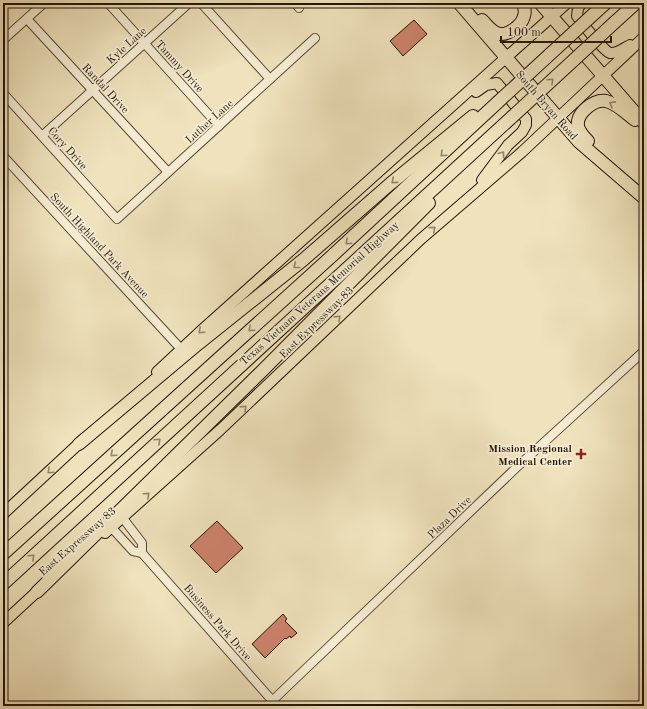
<svg xmlns="http://www.w3.org/2000/svg" width="647" height="709" viewBox="0 0 647 709" font-family="'Old Standard TT',serif">
  <style>
    .building { fill: #cd836c; stroke: #221505 }
    .lines { fill: none; stroke-linecap: round; stroke-linejoin: round }
    .minor-casing { stroke: #554833; stroke-width: 10 }
    .major-casing { stroke: #221505; stroke-width: 12 }
    .highway-casing { stroke: #221505; stroke-width: 14 }
    .minor { stroke: #f5ecd3; stroke-width: 8 }
    .major { stroke: #efe2bc; stroke-width: 10 }
    .highway { stroke: #efe2bc; stroke-width: 12 }
    .highway-bridge-casing { stroke: #221505; stroke-width: 14; stroke-linecap: butt }
    .highway-bridge { stroke: #efe2bc; stroke-width: 12 }
    .oneway { stroke: #93866a }
    .poi-dot { fill: #8f2418; stroke: #f5ecd3; stroke-width: 1.5 }
    .labels { text-anchor: middle; stroke-width: 3.5; stroke-linejoin: round; paint-order: stroke }
    .street-label { font-size: 11px; fill: #221505; stroke: #f5ecd3 }
    .poi-label { font-size: 11px; font-weight: bold; fill: #221505; stroke: #f5ecd3; text-anchor: end }
  </style>
  <rect width="100%" height="100%" fill="#efe2bc"/>
  <filter id="stains"><feTurbulence type="fractalNoise" baseFrequency=".005" numOctaves="4"/><feColorMatrix values="0 0 0 0 .2 0 0 0 0 .09 0 0 0 0 .02 0 0 0 .5 -.17"/></filter>
  <radialGradient id="worn" r=".72"><stop offset=".6" stop-color="#630" stop-opacity="0"/><stop offset="1" stop-color="#630" stop-opacity=".3"/></radialGradient>
  <g class="building">
    <path d="M414,20L427,34L403,56L390,41Z"/>
    <path d="M217,521L243,548L216,573L190,546Z"/>
    <path d="M283,614L287,619L285,621L297,633L291,638L290,636L286,639L285,638L265,658L252,644Z"/>
  </g>
  <g class="lines">
    <defs>
      <g id="minor">
        <path d="M108,3L219,126"/>
        <path d="M201,3L270,79"/>
        <path d="M295,3L299,8"/>
        <path d="M27,19L168,172"/>
        <path d="M3,40L44,3"/>
        <path d="M3,93L117,219L315,38"/>
        <path d="M42,136L189,3"/>
        <path d="M3,156L181,349"/>
        <path d="M111,527L133,551L142,553V543L122,517"/>
        <path d="M142,553L277,706"/>
        <path d="M272,701L516,468L644,351"/>
      </g>
      <g id="major">
        <path d="M582,3L578,8L577,16C581,22 604,51 610,53C617,54 624,48 630,45"/>
        <path d="M476,92L486,85L497,83L526,119V125L522,132L508,145L482,180"/>
        <path d="M157,372L202,330L567,3"/>
        <path d="M3,514L85,438"/>
        <path d="M105,533L220,430L421,239L522,152L644,37"/>
        <path d="M3,623L43,586"/>
      </g>
      <g id="highway">
        <path d="M459,3L579,142L644,198"/>
        <path d="M540,3L644,123"/>
        <path d="M598,10L606,3"/>
        <path d="M482,20C487,25 492,33 500,34C509,35 522,25 524,16C526,11 524,7 523,3"/>
        <path d="M615,22L636,3"/>
        <path d="M588,141C584,137 579,132 578,126C576,113 594,99 606,101C616,103 627,114 635,120"/>
        <path d="M79,444L198,344L303,260L390,184L473,116"/>
        <path d="M3,554L333,255L498,102"/>
        <path d="M3,584L512,117"/>
        <path d="M37,592L263,370L429,203"/>
      </g>
    </defs>
    <use href="#minor" class="minor-casing"/>
    <use href="#major" class="major-casing"/>
    <use href="#highway" class="highway-casing"/>
    <use href="#minor" class="minor"/>
    <use href="#major" class="major"/>
    <use href="#highway" class="highway"/>
    <defs>
      <g id="highway-bridge">
        <path d="M498,102L598,10"/>
        <path d="M512,117L615,22"/>
      </g>
    </defs>
    <use href="#highway-bridge" class="highway-bridge-casing"/>
    <use href="#highway-bridge" class="highway-bridge"/>
  </g>
  <defs><path id="oneway-chevron" d="M-2-3.5L2.5 0L-2 3.5" fill="none" stroke-width="1.6" stroke-linecap="round" stroke-linejoin="round"/></defs>
  <g class="oneway">
    <use href="#oneway-chevron" transform="translate(551 81) rotate(-43)"/>
    <use href="#oneway-chevron" transform="translate(612 104) rotate(-151)"/>
    <use href="#oneway-chevron" transform="translate(443 154) rotate(137)"/>
    <use href="#oneway-chevron" transform="translate(502 154) rotate(-54)"/>
    <use href="#oneway-chevron" transform="translate(394 181) rotate(140)"/>
    <use href="#oneway-chevron" transform="translate(433 229) rotate(-41)"/>
    <use href="#oneway-chevron" transform="translate(348 242) rotate(137)"/>
    <use href="#oneway-chevron" transform="translate(296 266) rotate(141)"/>
    <use href="#oneway-chevron" transform="translate(338 318) rotate(-44)"/>
    <use href="#oneway-chevron" transform="translate(251 329) rotate(138)"/>
    <use href="#oneway-chevron" transform="translate(201 331) rotate(138)"/>
    <use href="#oneway-chevron" transform="translate(244 408) rotate(-44)"/>
    <use href="#oneway-chevron" transform="translate(158 441) rotate(-43)"/>
    <use href="#oneway-chevron" transform="translate(113 454) rotate(138)"/>
    <use href="#oneway-chevron" transform="translate(50 471) rotate(137)"/>
    <use href="#oneway-chevron" transform="translate(147 495) rotate(-42)"/>
    <use href="#oneway-chevron" transform="translate(32 557) rotate(-43)"/>
  </g>
  <path class="poi-dot" d="M579 448h4v4h4v4h-4v4h-4v-4h-4v-4h4z"/>
  <g class="labels">
    <g class="street-label">
      <text transform="translate(126 45) rotate(-42)" y="4">Kyle Lane</text>
      <text transform="translate(180 66) rotate(48)" y="4">Tammy Drive</text>
      <text transform="translate(106 88) rotate(47)" y="4">Randal Drive</text>
      <text transform="translate(547 105) rotate(49)" y="4">South Bryan Road</text>
      <text transform="translate(209 121) rotate(-42)" y="4">Luther Lane</text>
      <text transform="translate(68 148) rotate(48)" y="4">Cory Drive</text>
      <text transform="translate(100 245) rotate(47)" y="4">South Highland Park Avenue</text>
      <text transform="translate(319 293) rotate(-42)" y="4">Texas Vietnam Veterans Memorial Highway</text>
      <text transform="translate(316 322) rotate(-44)" y="4">East Expressway 83</text>
      <text transform="translate(449 517) rotate(-44)" y="4">Plaza Drive</text>
      <text transform="translate(77 541) rotate(-41)" y="4">East Expressway 83</text>
      <text transform="translate(218 622) rotate(49)" y="4">Business Park Drive</text>
    </g>
    <g class="poi-label">
      <text x="572" y="452">Mission Regional<tspan x="572" dy="13">Medical Center</tspan></text>
    </g>
  </g>
  <rect width="647" height="709" fill="none" stroke="#efe2bc" stroke-width="16"/>
  <rect x="4" y="4" width="639" height="701" fill="none" stroke="#221505" stroke-width="2"/>
  <rect x="8" y="8" width="631" height="693" fill="none" stroke="#221505"/>
  <path d="M501 36v6h110v-6" fill="none" stroke="#221505" stroke-width="2"/>
  <text x="507" y="36" font-size="12" fill="#221505" stroke="#f5ecd3" stroke-width="3" paint-order="stroke">100 m</text>
  <rect width="100%" height="100%" filter="url(#stains)"/>
  <rect width="100%" height="100%" fill="url(#worn)"/>
</svg>
